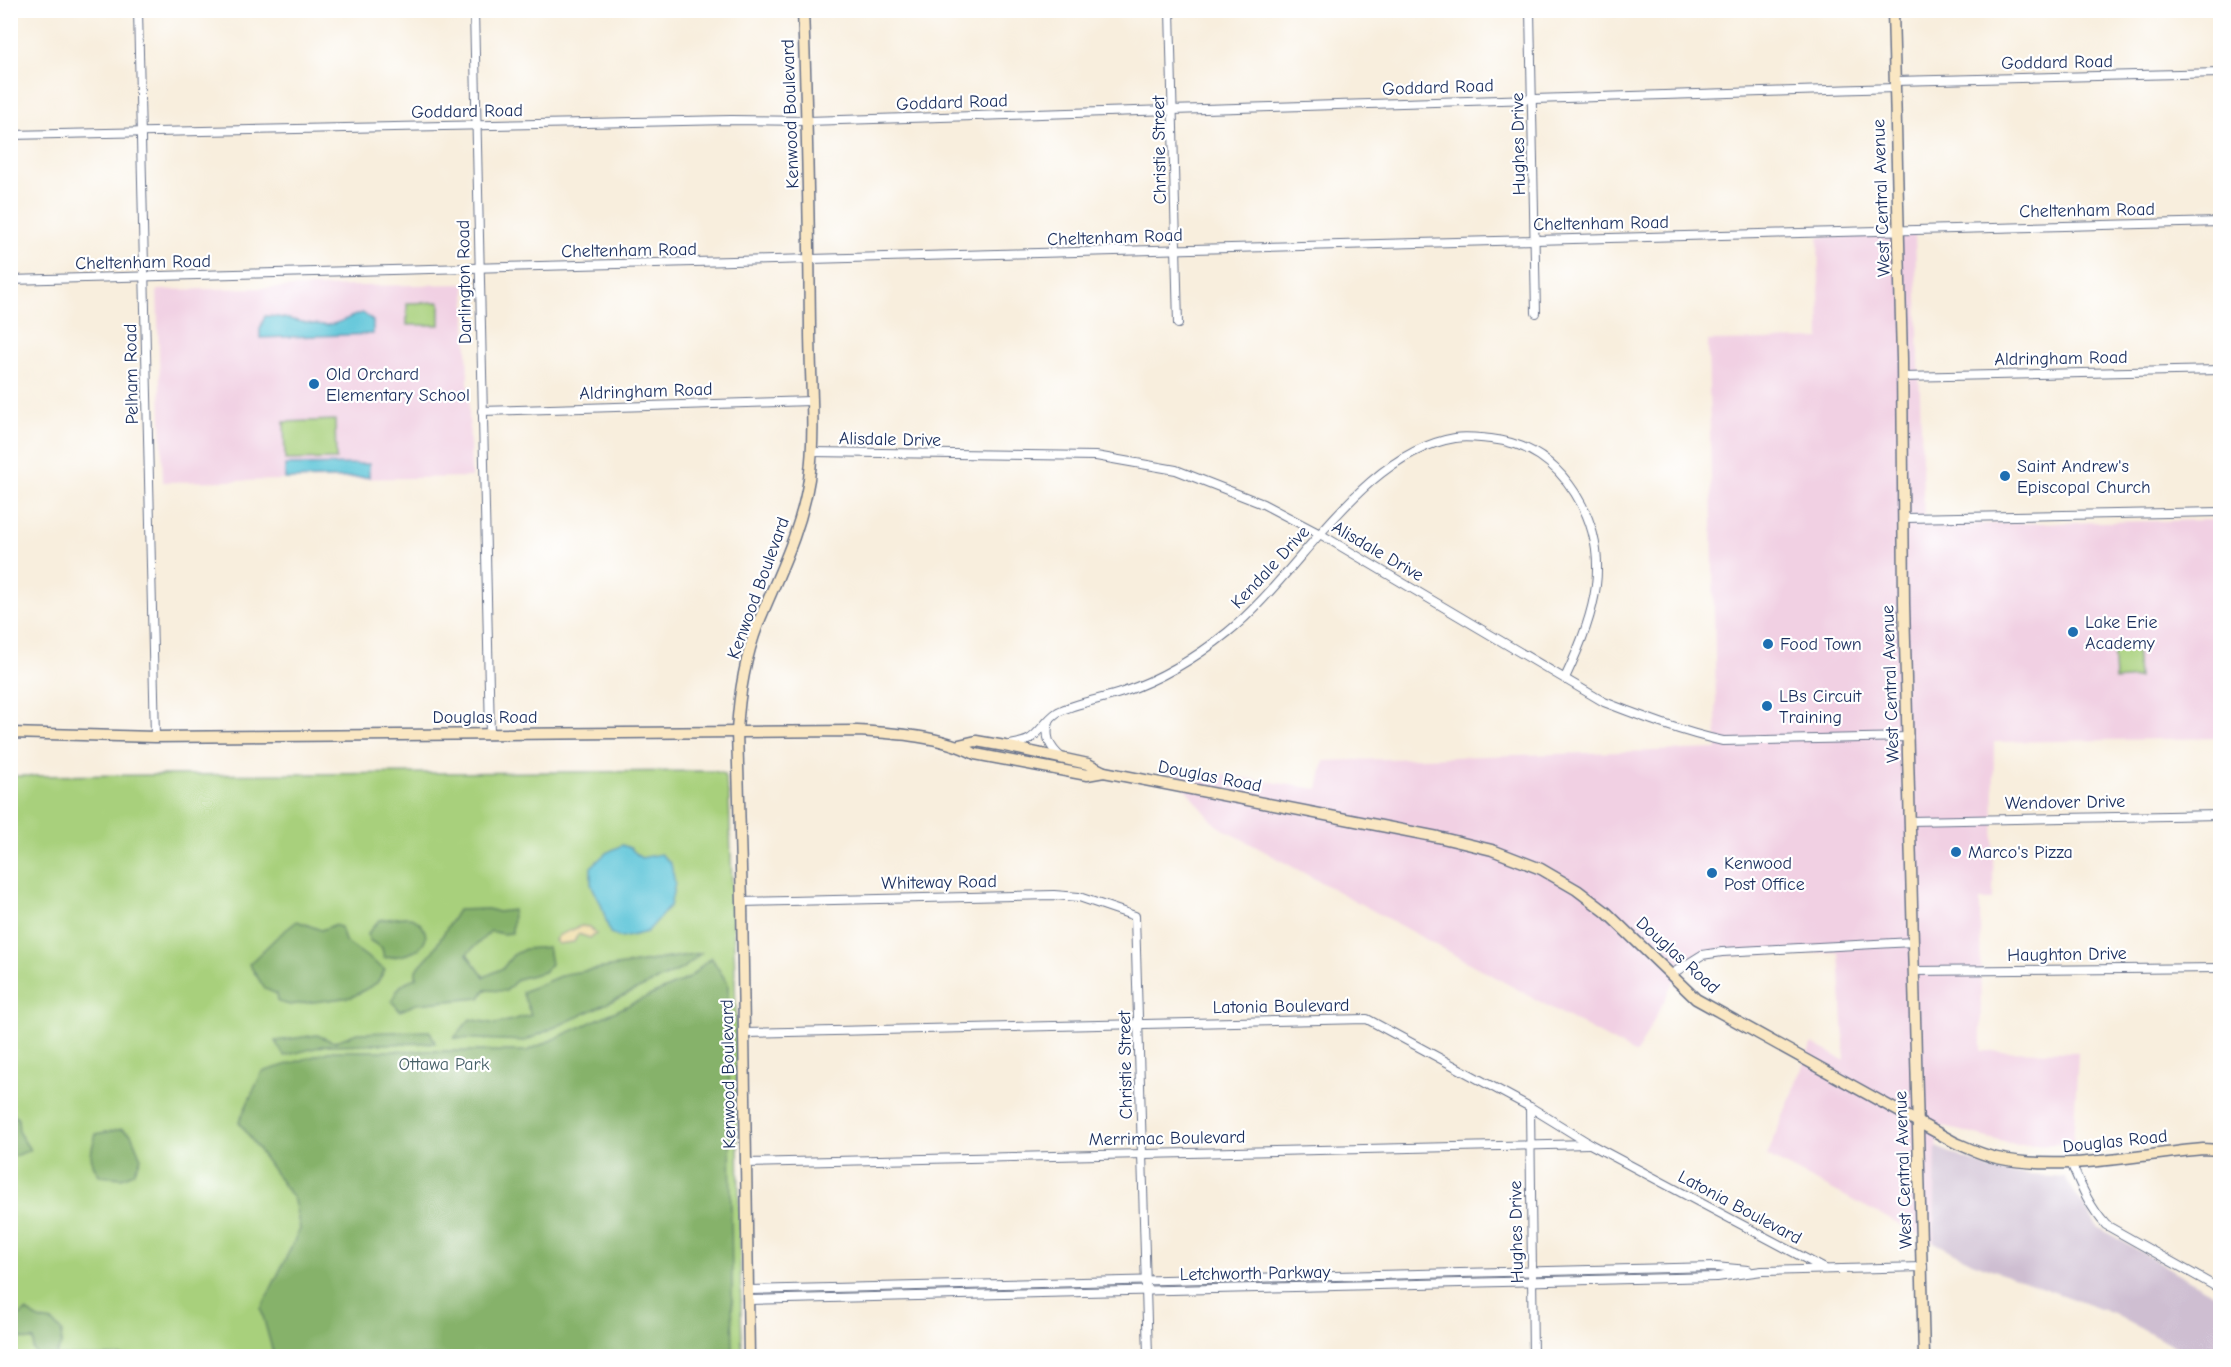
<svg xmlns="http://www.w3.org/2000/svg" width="2231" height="1367" viewBox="0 0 2231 1367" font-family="'Comic Neue',sans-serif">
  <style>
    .built { fill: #f1d0e3 }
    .industrial { fill: #cebed1 }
    .green { fill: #a8d07b; stroke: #62806c; stroke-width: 1.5 }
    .forest { fill: #86b26b; stroke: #507064; stroke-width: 1.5 }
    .sand { fill: #eeda9e; stroke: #84847e; stroke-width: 1.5 }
    .water { fill: #5cc4d8; stroke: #3c7a9b; stroke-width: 1.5 }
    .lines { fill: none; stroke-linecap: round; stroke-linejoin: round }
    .street-casing { stroke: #68728a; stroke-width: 10 }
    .secondary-casing { stroke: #68728a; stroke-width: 13 }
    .street { stroke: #fff; stroke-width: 8 }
    .secondary { stroke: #fae7c3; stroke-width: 10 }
    .poi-dot { fill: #1f6fb2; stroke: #fff; stroke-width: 2 }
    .labels { text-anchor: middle; stroke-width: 4.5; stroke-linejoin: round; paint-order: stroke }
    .street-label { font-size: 18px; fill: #1b2f5e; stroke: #fff }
    .poi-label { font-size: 18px; fill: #1b2f5e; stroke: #fff; text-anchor: start }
    .park-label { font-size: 18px; fill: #455f67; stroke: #fff }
  </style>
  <rect width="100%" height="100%" fill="#fff"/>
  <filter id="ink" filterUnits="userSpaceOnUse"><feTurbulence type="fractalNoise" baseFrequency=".0167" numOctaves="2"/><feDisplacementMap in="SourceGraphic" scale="12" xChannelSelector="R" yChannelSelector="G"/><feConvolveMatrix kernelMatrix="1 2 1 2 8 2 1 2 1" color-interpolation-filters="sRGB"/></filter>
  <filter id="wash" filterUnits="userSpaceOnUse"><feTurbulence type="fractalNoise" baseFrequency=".008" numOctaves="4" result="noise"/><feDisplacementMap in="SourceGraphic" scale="24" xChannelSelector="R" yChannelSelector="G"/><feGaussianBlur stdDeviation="1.35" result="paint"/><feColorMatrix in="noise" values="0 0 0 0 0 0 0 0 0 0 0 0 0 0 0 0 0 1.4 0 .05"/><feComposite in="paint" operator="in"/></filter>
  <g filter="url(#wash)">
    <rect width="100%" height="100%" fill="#f8eedd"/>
    <g class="built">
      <path d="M1915,234L1924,525L2220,520V738L1994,742L1993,900H1980L1981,1051L2078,1052L2073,1144L2016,1145L1937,1125L1934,1242L1767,1156L1812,1043L1845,1061L1839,952L1687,957L1636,1054L1216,825L1166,766L1318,789L1324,761L1717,749L1708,341L1820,339L1818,237Z"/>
      <path d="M465,284L471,477L163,482L157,290Z"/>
    </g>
    <path class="industrial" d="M1936,1147L1997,1172L2065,1178L2098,1227L2220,1298V1356H2191L2114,1314L1972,1262L1934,1242Z"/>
    <g class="green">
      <path d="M440,302V325H407V303Z"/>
      <path d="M335,420L336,459L285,460L284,422Z"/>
      <path d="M2136,645L2138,678L2115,680L2113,646Z"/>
      <path d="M714,771L724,774L729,796L735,974L742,1356H11L10,776Z"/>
    </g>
    <g class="forest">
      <path d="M488,909L498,912L513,910L512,933L503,934L491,931L467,954L484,977L503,968L513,955L525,949L548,947L551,964L544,972L518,979L506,991L485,990L480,998L416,1004L400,1011L392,1001C397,988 402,982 416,978V970L433,951L458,910Z"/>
      <path d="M405,917C427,919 434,943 413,952C404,956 394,957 384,958L382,948L369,940L368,933L379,920Z"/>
      <path d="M297,921L321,930L334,925L341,927L345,941L385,970L377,983L352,997L290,1005L278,1002L277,994L265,989L249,964L277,937Z"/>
      <path d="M701,953L684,968L525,1041L454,1038L470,1019L496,1024L531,1015L522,992L565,974Z"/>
      <path d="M711,957L728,984L733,1356H274L261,1309L300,1229L294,1200L239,1122L262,1072L331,1051H527L689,978Z"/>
      <path d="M430,1031L435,1043L327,1045L284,1056L275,1041L317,1035L334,1042L357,1033Z"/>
      <path d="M10,1108L18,1119L19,1133L30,1150L11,1158Z"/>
      <path d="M122,1129L131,1134L141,1158L134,1173L122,1178L100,1176C88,1160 90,1153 96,1134Z"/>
      <path d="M26,1311L41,1320L53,1322L62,1332L61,1345L55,1356H37L33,1349L34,1340H27L17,1337L14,1329V1320Z"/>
    </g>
    <path class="sand" d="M581,926L590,927L596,934L590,938L578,934L574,942L558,944L555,940L559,935Z"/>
    <g class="water">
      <path d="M363,313L373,321V334L260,338V329L265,316C286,316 305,325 327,325C340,324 351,315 363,313Z"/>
      <path d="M369,464V477L285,479V465Z"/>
      <path d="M622,845L630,848L641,858L661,854L671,864L675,883L670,906L647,932L622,938L610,933L601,904L591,884V867L606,853Z"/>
    </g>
  </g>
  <g filter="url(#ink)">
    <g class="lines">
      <defs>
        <g id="street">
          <path d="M138,10L155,737"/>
          <path d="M474,10L490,734"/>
          <path d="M1170,10L1178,324"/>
          <path d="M1530,10L1536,313"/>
          <path d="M1895,81L2220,73"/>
          <path d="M10,135L731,120L807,121L1895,88"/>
          <path d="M10,280L2220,222"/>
          <path d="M1902,377L2220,370"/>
          <path d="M482,411L811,401"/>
          <path d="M811,452L1096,456L1176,470L1263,504L1320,534L1604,702C1643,717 1682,732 1723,741L1909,737"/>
          <path d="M1905,518L2220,512"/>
          <path d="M1050,719C1044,736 1049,747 1062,758"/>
          <path d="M1006,746C1013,744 1022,743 1028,740C1040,734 1046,719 1058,712C1075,703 1103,699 1123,692C1161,679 1197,657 1228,632C1299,575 1361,453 1455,438C1467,436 1479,438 1491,439C1529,443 1555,462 1575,493C1615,556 1594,617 1565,678"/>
          <path d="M1910,821L2220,815"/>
          <path d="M742,902L1054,895L1079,897L1135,916L1148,1356"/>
          <path d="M1913,971L2220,968"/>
          <path d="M1670,975L1702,955L1722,952L1913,942"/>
          <path d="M744,1033L1367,1019L1530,1107L1590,1144L1825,1269"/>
          <path d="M1530,1107L1533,1356"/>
          <path d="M745,1163L1590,1144"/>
          <path d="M2071,1163C2081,1186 2089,1206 2106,1225L2220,1289"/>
          <path d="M748,1290L1715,1267L1748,1270"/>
          <path d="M748,1300L1717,1277L1762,1271L1923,1267"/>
        </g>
        <g id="secondary">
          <path d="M1893,10L1902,359L1904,604L1924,1356"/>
          <path d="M10,733L155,737L857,731C893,733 943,736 975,754L1087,775L1104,772"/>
          <path d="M959,745L976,741L1005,746L1088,764L1104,772L1438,837L1492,850L1541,869L1577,890L1606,912L1696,999L1954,1142C1968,1148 1982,1155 1997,1158C2064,1172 2135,1155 2203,1149L2220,1150"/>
          <path d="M749,1356L742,902L737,731C739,695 745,658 758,624C778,575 801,532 809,479C816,431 810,377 810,329C809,223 807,117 803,10"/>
        </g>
      </defs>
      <use href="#street" class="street-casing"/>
      <use href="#secondary" class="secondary-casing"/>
      <use href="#street" class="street"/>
      <use href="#secondary" class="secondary"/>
    </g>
  </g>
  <g class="poi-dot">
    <circle cx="314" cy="384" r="6"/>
    <circle cx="2005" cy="476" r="6"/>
    <circle cx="2073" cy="632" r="6"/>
    <circle cx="1768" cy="644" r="6"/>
    <circle cx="1767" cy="706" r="6"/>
    <circle cx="1956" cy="852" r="6"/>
    <circle cx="1712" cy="873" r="6"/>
  </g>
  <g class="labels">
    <g class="street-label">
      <text transform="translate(2057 62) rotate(-1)" y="6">Goddard Road</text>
      <text transform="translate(1438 87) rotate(-2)" y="6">Goddard Road</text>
      <text transform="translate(952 102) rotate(-2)" y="6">Goddard Road</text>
      <text transform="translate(467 111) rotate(-1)" y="6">Goddard Road</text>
      <text transform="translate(790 114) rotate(-92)" y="6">Kenwood Boulevard</text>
      <text transform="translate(1518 144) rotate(-91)" y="6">Hughes Drive</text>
      <text transform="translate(1159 150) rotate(-91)" y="6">Christie Street</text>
      <text transform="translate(1881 198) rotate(-92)" y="6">West Central Avenue</text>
      <text transform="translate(2087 210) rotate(-1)" y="6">Cheltenham Road</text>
      <text transform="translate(1601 223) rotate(-1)" y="6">Cheltenham Road</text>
      <text transform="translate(1115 237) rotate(-2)" y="6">Cheltenham Road</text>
      <text transform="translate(629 250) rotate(-1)" y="6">Cheltenham Road</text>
      <text transform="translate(143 262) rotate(-1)" y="6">Cheltenham Road</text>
      <text transform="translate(464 282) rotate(-91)" y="6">Darlington Road</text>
      <text transform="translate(2061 358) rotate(-1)" y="6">Aldringham Road</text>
      <text transform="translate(131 374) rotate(-91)" y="6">Pelham Road</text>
      <text transform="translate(646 391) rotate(-2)" y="6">Aldringham Road</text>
      <text transform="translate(890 439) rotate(1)" y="6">Alisdale Drive</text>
      <text transform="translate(1378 551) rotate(30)" y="6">Alisdale Drive</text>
      <text transform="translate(1270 567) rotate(-47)" y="6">Kendale Drive</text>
      <text transform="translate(758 588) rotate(-70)" y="6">Kenwood Boulevard</text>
      <text transform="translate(1890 684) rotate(-92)" y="6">West Central Avenue</text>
      <text x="485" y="723">Douglas Road</text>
      <text transform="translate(1210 776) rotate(11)" y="6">Douglas Road</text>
      <text transform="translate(2065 802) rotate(-1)" y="6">Wendover Drive</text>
      <text transform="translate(939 882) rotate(-1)" y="6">Whiteway Road</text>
      <text transform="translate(2067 954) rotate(-1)" y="6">Haughton Drive</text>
      <text transform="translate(1678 955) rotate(42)" y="6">Douglas Road</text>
      <text transform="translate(1281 1006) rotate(-1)" y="6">Latonia Boulevard</text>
      <text transform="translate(1125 1065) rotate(-91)" y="6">Christie Street</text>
      <text transform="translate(728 1074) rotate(-91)" y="6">Kenwood Boulevard</text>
      <text transform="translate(1167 1138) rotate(-1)" y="6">Merrimac Boulevard</text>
      <text transform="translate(2115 1141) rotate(-6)" y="6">Douglas Road</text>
      <text transform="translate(1903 1170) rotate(-92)" y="6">West Central Avenue</text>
      <text transform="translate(1740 1207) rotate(28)" y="6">Latonia Boulevard</text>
      <text transform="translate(1516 1232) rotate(-91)" y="6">Hughes Drive</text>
      <text transform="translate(1255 1273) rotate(-1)" y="6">Letchworth Parkway</text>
    </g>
    <g class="poi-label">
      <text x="326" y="380">Old Orchard<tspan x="326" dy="21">Elementary School</tspan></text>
      <text x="2017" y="472">Saint Andrew's<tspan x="2017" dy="21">Episcopal Church</tspan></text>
      <text x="2085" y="628">Lake Erie<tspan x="2085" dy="21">Academy</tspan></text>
      <text x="1780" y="650">Food Town</text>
      <text x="1779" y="702">LBs Circuit<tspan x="1779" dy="21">Training</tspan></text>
      <text x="1968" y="858">Marco's Pizza</text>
      <text x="1724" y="869">Kenwood<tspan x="1724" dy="21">Post Office</tspan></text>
    </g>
    <g class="park-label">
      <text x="444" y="1070">Ottawa Park</text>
    </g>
  </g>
  <rect width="2231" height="1367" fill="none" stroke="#fff" stroke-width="36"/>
</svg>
